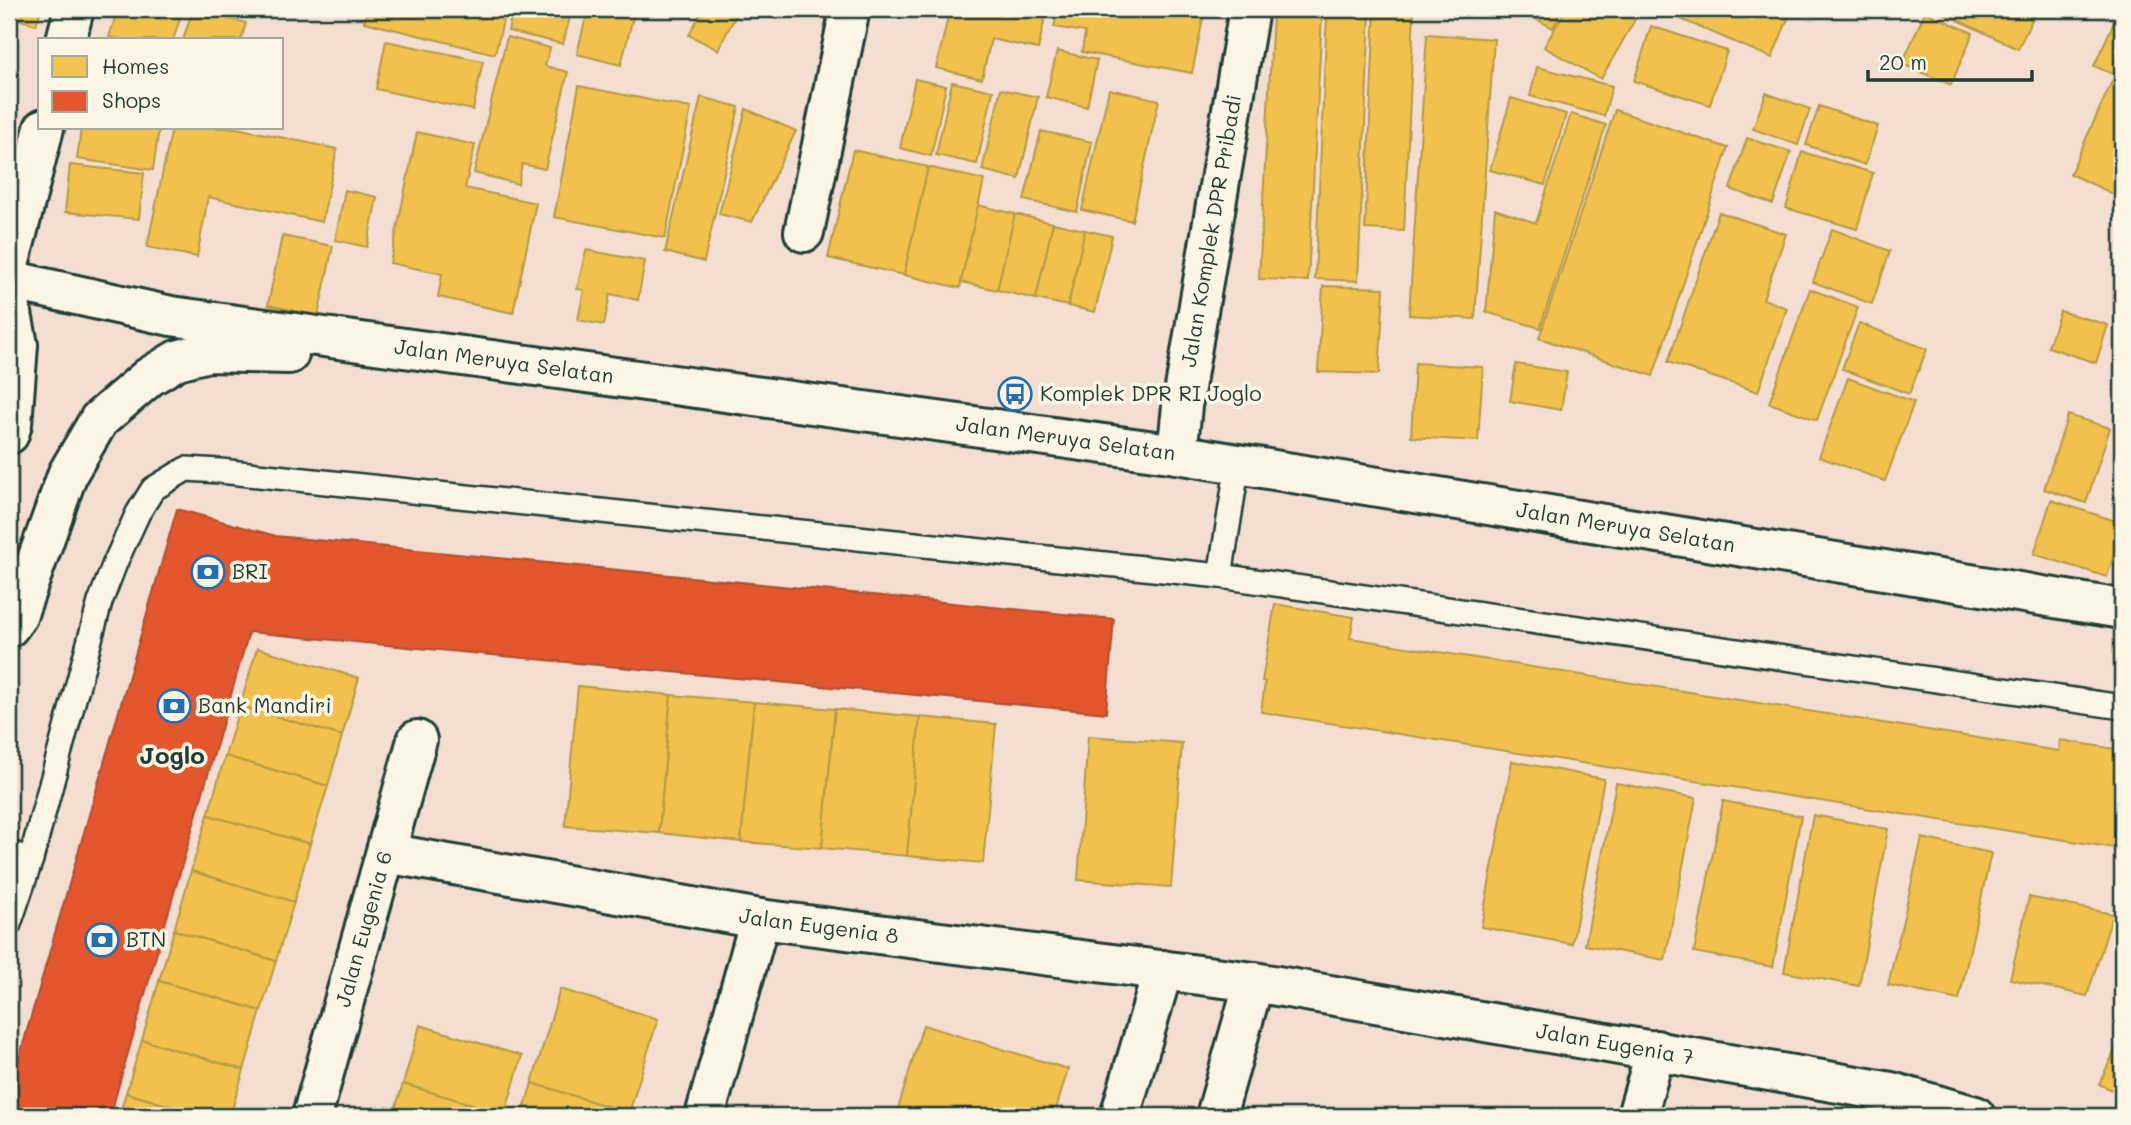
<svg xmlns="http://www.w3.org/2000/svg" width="2131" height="1125" viewBox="0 0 2131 1125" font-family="Mali,sans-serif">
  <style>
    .homes { fill: #f2c14e; stroke: #b39946; stroke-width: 2 }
    .shops { fill: #e4572e; stroke: #a94f30; stroke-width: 2 }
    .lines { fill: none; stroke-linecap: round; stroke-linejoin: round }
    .service-casing { stroke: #1f3d34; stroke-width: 28 }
    .minor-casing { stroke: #1f3d34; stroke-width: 44 }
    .secondary-casing { stroke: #1f3d34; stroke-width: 44 }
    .service { stroke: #fcf5e5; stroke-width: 23 }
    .minor { stroke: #fcf5e5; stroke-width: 38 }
    .secondary { stroke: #fcf5e5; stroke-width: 38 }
    .labels { text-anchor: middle; stroke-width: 7; stroke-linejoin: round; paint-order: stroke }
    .street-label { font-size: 21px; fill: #1f3d34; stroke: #fcf5e5 }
    .poi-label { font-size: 21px; fill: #1f3d34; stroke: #fcf5e5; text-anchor: start }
    .quarter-label { font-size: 24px; font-weight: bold; fill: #1f3d34; stroke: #fcf5e5 }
  </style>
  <rect width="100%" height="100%" fill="#f4ded1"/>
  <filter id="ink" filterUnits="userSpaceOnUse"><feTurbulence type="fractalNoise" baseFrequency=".0143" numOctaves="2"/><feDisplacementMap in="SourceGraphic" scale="14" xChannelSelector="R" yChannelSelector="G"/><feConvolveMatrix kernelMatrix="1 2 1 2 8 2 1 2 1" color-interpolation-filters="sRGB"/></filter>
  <g filter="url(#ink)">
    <g class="homes">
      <path d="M9,9H41L36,25L9,16Z"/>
      <path d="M118,9H183L173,40H120L109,37Z"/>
      <path d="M193,9L246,23L241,40H183Z"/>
      <path d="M367,9H506L495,54L364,22Z"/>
      <path d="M513,9H554L571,13L563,44L508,31Z"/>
      <path d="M588,9H635L621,65L577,54Z"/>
      <path d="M703,9H739L718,50L689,35Z"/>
      <path d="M950,9H1047L1038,49L991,39L982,79L936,68Z"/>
      <path d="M1058,9H1205L1192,73L1082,52L1085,32L1054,27Z"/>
      <path d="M1375,9L1414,11L1404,231L1365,229Z"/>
      <path d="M1516,9H1562L1553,28Z"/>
      <path d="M1566,9H1641L1601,79L1544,47Z"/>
      <path d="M1657,9H1792L1772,58Z"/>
      <path d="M1935,9H2037L2018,49Z"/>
      <path d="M2120,9H2122V198L2070,174L2115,75L2094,66Z"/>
      <path d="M1327,12L1370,13L1358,281L1315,279Z"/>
      <path d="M1925,12L1973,33L1951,85L1902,64Z"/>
      <path d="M1273,14L1322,16L1308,281L1259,279Z"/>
      <path d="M1651,26L1727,51L1710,105L1634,81Z"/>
      <path d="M1427,34L1494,39L1475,319L1409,315Z"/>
      <path d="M507,37L550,48L545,66L568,72L545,169L522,164L518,184L474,173Z"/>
      <path d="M386,41L483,61L473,110L376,89Z"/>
      <path d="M1057,51L1097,60L1087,107L1046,97Z"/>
      <path d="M1537,67L1612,86L1604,116L1530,96Z"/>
      <path d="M915,79L946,86L931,156L900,148Z"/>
      <path d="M952,82L993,91L977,164L936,155Z"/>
      <path d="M579,86L691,108L665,238L554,217Z"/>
      <path d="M1001,89L1038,97L1019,179L982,170Z"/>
      <path d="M1109,89L1159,100L1132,221L1082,210Z"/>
      <path d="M1766,93L1810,109L1798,145L1753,129Z"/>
      <path d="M701,97L739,107L704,262L665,252Z"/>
      <path d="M1511,98L1566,114L1545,185L1490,170Z"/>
      <path d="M1819,106L1878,126L1865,165L1806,145Z"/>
      <path d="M746,109L796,131L752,222L719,214Z"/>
      <path d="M1615,110L1728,148L1653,376L1539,338Z"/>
      <path d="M1571,114L1606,125L1540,328L1486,312L1495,209L1536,223Z"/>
      <path d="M81,128H159L153,170L77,159Z"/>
      <path d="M172,128H237L337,149L322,222L208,197L197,257L147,247Z"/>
      <path d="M1041,131L1092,142L1077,212L1024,200Z"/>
      <path d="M417,132L475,145L465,188L536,203L513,313L438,297L442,274L390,263Z"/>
      <path d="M1747,138L1791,152L1773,204L1730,189Z"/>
      <path d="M853,150L928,167L904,275L828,258Z"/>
      <path d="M1802,152L1873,173L1857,229L1786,208Z"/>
      <path d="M70,165L144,173L139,219L65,212Z"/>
      <path d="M928,167L984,180L960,288L904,275Z"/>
      <path d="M345,190L377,197L367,247L335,240Z"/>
      <path d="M978,205L1015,214L997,290L961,282Z"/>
      <path d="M1719,212L1786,234L1763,299L1787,308L1758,392L1668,362Z"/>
      <path d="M1015,214L1053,223L1036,299L997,290Z"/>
      <path d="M1053,223L1085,230L1068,306L1036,299Z"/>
      <path d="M1832,229L1890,251L1872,304L1813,282Z"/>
      <path d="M1085,230L1112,236L1095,312L1068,306Z"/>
      <path d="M282,236L333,246L318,316L268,305Z"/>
      <path d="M586,250L645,261L638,300L610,294L604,325L578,320L584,290L577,289Z"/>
      <path d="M1323,286L1384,288L1379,374L1318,372Z"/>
      <path d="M1810,289L1858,307L1817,420L1769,403Z"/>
      <path d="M2060,311L2108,325L2096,363L2048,347Z"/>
      <path d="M1859,323L1927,349L1909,394L1842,369Z"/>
      <path d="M1415,363L1483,367L1478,441L1411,437Z"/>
      <path d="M1516,364L1567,372L1561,410L1510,401Z"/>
      <path d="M1848,378L1914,402L1885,481L1819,457Z"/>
      <path d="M2068,415L2110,428L2086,503L2044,489Z"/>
      <path d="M2051,500L2122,523V529L2107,577L2034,554Z"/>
      <path d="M1275,604L1354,617L1350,638L2059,751L2060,740L2122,750V849L1261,712L1265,682L1262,681Z"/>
      <path d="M257,648L359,678L342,736L240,706Z"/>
      <path d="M578,686L671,695L659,833L565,826Z"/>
      <path d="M671,695L754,702L741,842L659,833Z"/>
      <path d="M754,702L835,709L822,848L741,842Z"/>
      <path d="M240,706L342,736L328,786L225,756Z"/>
      <path d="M835,709L920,717L907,856L822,848Z"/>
      <path d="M920,717L996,724L983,863L907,856Z"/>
      <path d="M1088,736L1182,743L1171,887L1078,880Z"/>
      <path d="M225,756L328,786L310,844L208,815Z"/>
      <path d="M1512,761L1604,779L1572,944L1481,927Z"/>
      <path d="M1616,783L1696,798L1665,960L1585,945Z"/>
      <path d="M1723,801L1801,816L1773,967L1694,952Z"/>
      <path d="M208,815L310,844L294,902L191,871Z"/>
      <path d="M1813,815L1888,829L1859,986L1784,972Z"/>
      <path d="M1922,838L1991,853L1959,1000L1888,985Z"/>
      <path d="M191,871L294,902L276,961L174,930Z"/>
      <path d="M2029,897L2113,914L2087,996L2010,979Z"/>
      <path d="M174,930L276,961L261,1011L159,981Z"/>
      <path d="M159,981L261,1011L244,1070L142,1040Z"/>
      <path d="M560,989L658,1019L629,1113L532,1083Z"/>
      <path d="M420,1025L522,1056L505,1114L403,1084Z"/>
      <path d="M923,1025L1068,1069L1054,1116H896Z"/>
      <path d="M2122,1036V1095L2099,1084Z"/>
      <path d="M142,1040L244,1070L230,1116H204L126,1093Z"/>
      <path d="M532,1083L629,1113L628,1116H522Z"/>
      <path d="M403,1084L505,1114L504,1116H393Z"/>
      <path d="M126,1093L204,1116H119Z"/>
    </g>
    <path class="shops" d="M177,509L276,536L1114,619L1106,713L249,632L110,1116H9V1093Z"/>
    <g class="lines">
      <defs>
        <g id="service">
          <path d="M1220,576L1238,463"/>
          <path d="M9,853L31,859"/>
          <path d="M9,924L31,859L100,602L115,563L138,513L153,489L186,469L220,471L1220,576L2122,707"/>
        </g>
        <g id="minor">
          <path d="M804,232L850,9"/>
          <path id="s1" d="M1177,454L1182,406L1249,9"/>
          <path id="s2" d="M386,853L760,919L1254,982L1891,1092L1975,1116"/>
          <path id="s3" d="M312,1116L417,740"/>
          <path d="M705,1116L760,919"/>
          <path d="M1120,1116L1163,970"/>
          <path d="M1216,1116L1254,982"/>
          <path d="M1637,1116L1656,1050"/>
        </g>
        <g id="secondary">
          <path d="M66,40L74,9"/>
          <path d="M9,265L44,128"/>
          <path id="s4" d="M9,280L171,316L1177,454L2122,609"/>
          <path d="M9,298L18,345L12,424L9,434"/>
          <path d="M9,627L17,616L68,473L99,420L149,377L177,360L208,352L289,354"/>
        </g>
      </defs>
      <use href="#service" class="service-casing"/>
      <use href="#minor" class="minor-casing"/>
      <use href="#secondary" class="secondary-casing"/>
      <use href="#service" class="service"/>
      <use href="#minor" class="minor"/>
      <use href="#secondary" class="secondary"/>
    </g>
  </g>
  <defs>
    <symbol id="bus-ring" viewBox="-11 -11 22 22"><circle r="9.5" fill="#fcf5e5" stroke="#1f6fb2" stroke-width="1.5"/><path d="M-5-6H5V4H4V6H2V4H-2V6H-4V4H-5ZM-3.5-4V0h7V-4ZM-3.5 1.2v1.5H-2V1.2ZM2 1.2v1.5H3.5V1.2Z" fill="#1f6fb2"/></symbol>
    <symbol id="bank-ring" viewBox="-11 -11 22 22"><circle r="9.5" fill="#fcf5e5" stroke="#1f6fb2" stroke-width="1.5"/><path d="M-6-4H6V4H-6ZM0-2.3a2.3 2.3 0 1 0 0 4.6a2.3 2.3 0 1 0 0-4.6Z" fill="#1f6fb2"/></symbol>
  </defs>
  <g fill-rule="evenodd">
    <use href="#bus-ring" x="996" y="375" width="38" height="38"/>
    <use href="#bank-ring" x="189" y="553" width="38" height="38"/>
    <use href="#bank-ring" x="155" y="687" width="38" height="38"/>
    <use href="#bank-ring" x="83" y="921" width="38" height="38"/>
  </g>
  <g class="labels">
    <g class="street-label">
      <text dy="7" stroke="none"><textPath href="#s1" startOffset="226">Jalan Komplek DPR Pribadi</textPath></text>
      <text dy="7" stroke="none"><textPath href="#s4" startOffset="502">Jalan Meruya Selatan</textPath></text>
      <text dy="7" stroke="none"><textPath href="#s4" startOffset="1069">Jalan Meruya Selatan</textPath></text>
      <text dy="7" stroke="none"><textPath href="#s4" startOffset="1636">Jalan Meruya Selatan</textPath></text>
      <text dy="7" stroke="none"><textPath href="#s2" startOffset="439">Jalan Eugenia 8</textPath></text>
      <text dy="7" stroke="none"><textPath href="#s3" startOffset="194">Jalan Eugenia 6</textPath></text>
      <text dy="7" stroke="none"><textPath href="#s2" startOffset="1244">Jalan Eugenia 7</textPath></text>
    </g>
    <g class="poi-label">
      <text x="1040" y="401">Komplek DPR RI Joglo</text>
      <text x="232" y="579">BRI</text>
      <text x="198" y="713">Bank Mandiri</text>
      <text x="126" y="947">BTN</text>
    </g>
    <g class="quarter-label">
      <text x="172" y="764">Joglo</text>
    </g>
  </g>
  <rect width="2131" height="1125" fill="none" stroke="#fcf5e5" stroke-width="35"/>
  <rect x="18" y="18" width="2096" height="1090" fill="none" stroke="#1f3d34" stroke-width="2.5" filter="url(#ink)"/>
  <rect x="38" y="38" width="245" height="91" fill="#fcf5e5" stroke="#a4ab9e" stroke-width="2"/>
  <rect x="52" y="56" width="35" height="21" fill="#f2c14e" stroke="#a4ab9e" stroke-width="2"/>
  <text x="102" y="74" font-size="21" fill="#1f3d34">Homes</text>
  <rect x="52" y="91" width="35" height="21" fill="#e4572e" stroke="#a4ab9e" stroke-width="2"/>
  <text x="102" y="108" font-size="21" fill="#1f3d34">Shops</text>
  <path d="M1868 70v10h164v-10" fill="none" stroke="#1f3d34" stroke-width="3.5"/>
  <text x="1879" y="70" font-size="21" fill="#1f3d34" stroke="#fcf5e5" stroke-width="5" paint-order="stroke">20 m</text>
</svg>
